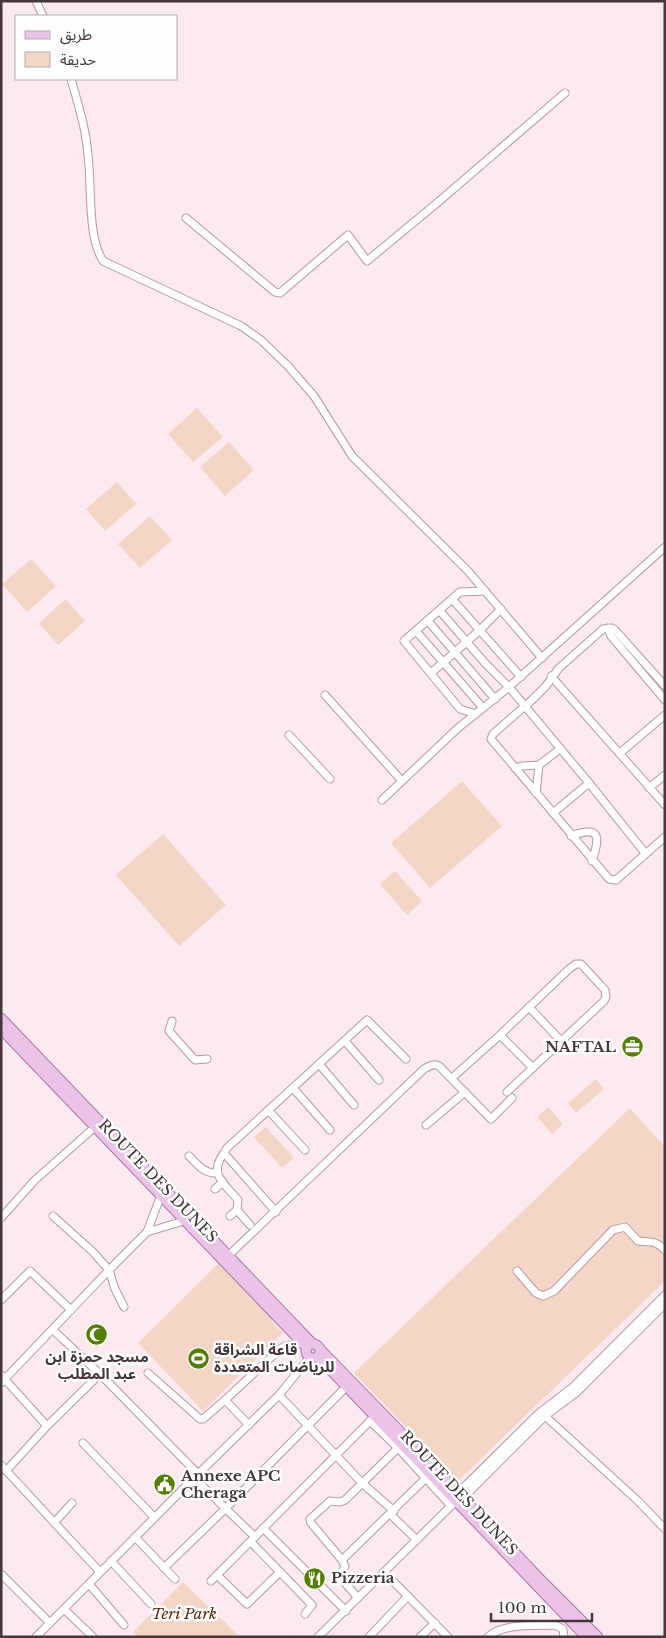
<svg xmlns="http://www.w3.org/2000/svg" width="666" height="1638" viewBox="0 0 666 1638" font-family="'Libre Baskerville','Noto Sans Arabic',serif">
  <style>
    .green { fill: #f4d6c6 }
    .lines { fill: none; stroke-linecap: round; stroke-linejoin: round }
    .minor-casing { stroke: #b699a2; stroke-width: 9 }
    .major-casing { stroke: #a877a1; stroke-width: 11 }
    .minor { stroke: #fff; stroke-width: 7 }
    .major { stroke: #ebc2e8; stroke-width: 9 }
    .labels { text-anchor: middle; stroke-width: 5; stroke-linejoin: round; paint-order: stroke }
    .poi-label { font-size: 15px; font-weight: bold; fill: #43373b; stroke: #fdfdfd; text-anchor: start }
    .street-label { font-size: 15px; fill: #43373b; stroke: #fdfdfd }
    .park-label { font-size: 15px; font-style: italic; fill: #582809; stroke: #fdfdfd }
  </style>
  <rect width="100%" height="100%" fill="#fdeaf0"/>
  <g class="green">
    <path d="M197,408L223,437L193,462L168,434Z"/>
    <path d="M229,442L254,470L225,496L200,467Z"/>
    <path d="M117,482L136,504L105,531L86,509Z"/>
    <path d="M150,516L172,540L140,568L118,544Z"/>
    <path d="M31,559L56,586L27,612L2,584Z"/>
    <path d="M66,599L85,621L58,645L39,623Z"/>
    <path d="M462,781L502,826L430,888L391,843Z"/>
    <path d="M163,834L226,905L179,946L116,875Z"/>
    <path d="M395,871L422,901L407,915L380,884Z"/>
    <path d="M596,1079L604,1089L576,1113L568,1103Z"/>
    <path d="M548,1107L563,1124L552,1134L537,1117Z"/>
    <path d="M630,1108L665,1147V1281L458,1481L354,1373Z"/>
    <path d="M266,1127L294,1158L282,1168L254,1137Z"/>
    <path d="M221,1261L274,1319L271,1321L283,1333L203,1411L138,1343Z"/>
    <path d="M183,1582L240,1637H138L133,1632Z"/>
  </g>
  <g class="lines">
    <defs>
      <g id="minor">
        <path d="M36,1L43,16"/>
        <path d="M71,79C78,104 86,129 88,155C92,185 87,236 103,261L241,326L261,340L288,366L314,396L352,456L468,571L542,658"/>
        <path d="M186,218L275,292L280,293L348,235L367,261L437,203L565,93"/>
        <path d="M453,600L521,677"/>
        <path d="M440,611L485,663L509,687L589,783L645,853"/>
        <path d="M428,621L495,699"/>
        <path d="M608,628L611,636L665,700"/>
        <path d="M416,631L483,708"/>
        <path d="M431,673L479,631L501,609"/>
        <path d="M551,676L665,805"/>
        <path d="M665,686L615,630L612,628L603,629L559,668L546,686L533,699L493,734L491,739L609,879L616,880L665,837"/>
        <path d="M325,695L402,781"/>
        <path d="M476,714L460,709L404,641L460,592L485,591"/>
        <path d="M289,735L330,779"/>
        <path d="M620,753L665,715"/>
        <path d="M515,768L522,766L539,765L560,749"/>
        <path d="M649,788L665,775"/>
        <path d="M536,793L539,765"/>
        <path d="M382,800L458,728L509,687L665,547"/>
        <path d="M553,813L589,783"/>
        <path d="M571,836C601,825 600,837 592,861"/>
        <path d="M529,1007L561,1041"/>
        <path d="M172,1021L169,1031L195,1060L207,1059"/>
        <path d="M500,1035L533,1068"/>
        <path d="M345,1041L379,1080"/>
        <path d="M319,1064L354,1105"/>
        <path d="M452,1078L500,1035L569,969L576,964H581L605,990L606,997L604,1001L507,1092"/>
        <path d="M293,1088L330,1130"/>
        <path d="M268,1110L305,1150"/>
        <path d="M426,1125L465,1092"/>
        <path d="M224,1153C208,1174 224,1183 238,1200L237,1210L250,1225"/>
        <path d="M189,1156C197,1164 204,1174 217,1173"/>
        <path d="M215,1189L223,1182"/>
        <path d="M276,1212L224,1153L227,1148L367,1020L406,1059"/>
        <path d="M53,1216L93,1252L109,1270L115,1289L124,1307"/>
        <path d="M230,1216L237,1210"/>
        <path d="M1,1218L35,1180L96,1126"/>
        <path d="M147,1232L161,1195"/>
        <path d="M229,1255L424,1069C429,1066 434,1063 439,1066L491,1119L512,1098"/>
        <path d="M517,1271L536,1293L543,1296L554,1291L613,1230L625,1227L638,1241C651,1243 654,1239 665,1250"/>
        <path d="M1,1300L30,1271L71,1310"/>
        <path d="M53,1330L100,1374L198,1474"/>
        <path d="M148,1373L200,1419H203L225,1400L249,1425"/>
        <path d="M1,1375L47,1426"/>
        <path d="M1,1383L109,1270L147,1232L187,1220"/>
        <path d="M279,1395L362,1483L394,1511"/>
        <path d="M225,1400L280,1349L285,1346L303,1343"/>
        <path d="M545,1416L638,1501L665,1529"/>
        <path d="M373,1418L370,1421L398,1448L451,1506"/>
        <path d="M83,1443L154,1517"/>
        <path d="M1,1465L100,1572"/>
        <path d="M6,1471L47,1426L100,1374"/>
        <path d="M194,1478L255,1537"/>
        <path d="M459,1492L539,1413L574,1386L665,1295"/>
        <path d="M466,1499L471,1490L545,1416L576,1393L665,1304"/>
        <path d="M390,1514L417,1540"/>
        <path d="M54,1523L72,1503"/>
        <path d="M263,1528L346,1611"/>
        <path d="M135,1537L175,1579"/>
        <path d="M251,1542L312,1605L305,1614"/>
        <path d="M342,1560L426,1478"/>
        <path d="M111,1561L151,1604"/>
        <path d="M164,1568L226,1508L347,1386"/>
        <path d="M384,1572L448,1637"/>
        <path d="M1,1574L50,1623"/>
        <path d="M217,1575L247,1604L280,1572"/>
        <path d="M211,1581L370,1421"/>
        <path d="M89,1584L124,1625"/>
        <path d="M358,1598L340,1577L345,1566L342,1560L311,1523L310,1519L330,1501L340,1502L345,1500L398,1448"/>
        <path d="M64,1609L93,1637"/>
        <path d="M36,1637L194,1478L279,1395L310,1357"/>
        <path d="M318,1637L455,1502"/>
        <path d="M369,1637L408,1596"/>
        <path d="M420,1637L435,1623"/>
        <path d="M488,1637C502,1623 535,1626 555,1625L563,1629L564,1637"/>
      </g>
      <g id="major">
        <path d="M1,1018L313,1344"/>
        <path d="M1,1029L307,1348"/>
        <circle cx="313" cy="1351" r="7"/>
        <path d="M320,1349L392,1423L543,1582L598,1637"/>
        <path d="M318,1357L586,1637"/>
      </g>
    </defs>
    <use href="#minor" class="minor-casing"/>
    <use href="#major" class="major-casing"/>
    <use href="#minor" class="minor"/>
    <use href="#major" class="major"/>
  </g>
  <defs>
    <symbol id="office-disc" viewBox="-11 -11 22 22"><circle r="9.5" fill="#557f01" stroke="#fdfdfd"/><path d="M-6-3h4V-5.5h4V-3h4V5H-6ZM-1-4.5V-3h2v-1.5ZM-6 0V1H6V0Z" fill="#fff"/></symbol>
    <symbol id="mosque-disc" viewBox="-11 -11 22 22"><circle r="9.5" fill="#557f01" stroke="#fdfdfd"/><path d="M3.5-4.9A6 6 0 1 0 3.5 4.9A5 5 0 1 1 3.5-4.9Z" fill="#fff"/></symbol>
    <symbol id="stadium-disc" viewBox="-11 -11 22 22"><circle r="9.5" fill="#557f01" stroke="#fdfdfd"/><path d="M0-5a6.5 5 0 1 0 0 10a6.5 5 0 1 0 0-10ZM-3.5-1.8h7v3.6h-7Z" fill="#fff"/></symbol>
    <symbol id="civic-disc" viewBox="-11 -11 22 22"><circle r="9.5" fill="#557f01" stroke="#fdfdfd"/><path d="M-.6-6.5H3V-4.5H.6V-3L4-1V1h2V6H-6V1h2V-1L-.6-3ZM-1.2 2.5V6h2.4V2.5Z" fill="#fff"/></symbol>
    <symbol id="restaurant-disc" viewBox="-11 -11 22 22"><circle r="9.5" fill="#557f01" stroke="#fdfdfd"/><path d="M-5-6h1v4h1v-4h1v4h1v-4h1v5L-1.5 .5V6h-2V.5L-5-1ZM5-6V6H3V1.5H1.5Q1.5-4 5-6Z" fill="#fff"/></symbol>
  </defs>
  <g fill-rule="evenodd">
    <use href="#office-disc" x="620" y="1034" width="25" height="25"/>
    <use href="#mosque-disc" x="84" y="1322" width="25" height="25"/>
    <use href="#stadium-disc" x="186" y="1346" width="25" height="25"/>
    <use href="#civic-disc" x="152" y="1472" width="25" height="25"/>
    <use href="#restaurant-disc" x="302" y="1566" width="25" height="25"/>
  </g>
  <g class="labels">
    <g class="poi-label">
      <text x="616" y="1052" text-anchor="end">NAFTAL</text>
      <text x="214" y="1355">قاعة الشراقة<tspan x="214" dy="17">للرياضات المتعددة</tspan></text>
      <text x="97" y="1362" text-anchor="middle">مسجد حمزة ابن<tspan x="97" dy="17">عبد المطلب</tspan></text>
      <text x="181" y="1481">Annexe APC<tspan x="181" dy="17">Cheraga</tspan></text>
      <text x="331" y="1583">Pizzeria</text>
    </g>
    <g class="street-label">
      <text transform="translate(158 1181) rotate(46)" y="5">ROUTE DES DUNES</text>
      <text transform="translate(459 1493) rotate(47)" y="5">ROUTE DES DUNES</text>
    </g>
    <g class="park-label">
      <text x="184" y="1619">Teri Park</text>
    </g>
  </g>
  <rect width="666" height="1638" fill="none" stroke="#43373b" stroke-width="5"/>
  <rect x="15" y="15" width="162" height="65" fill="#fdfdfd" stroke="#b3aeaf"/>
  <rect x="25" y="31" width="25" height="8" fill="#ebc2e8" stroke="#b3aeaf"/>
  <text x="60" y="40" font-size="15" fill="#43373b">طريق</text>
  <rect x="25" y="52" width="25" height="15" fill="#f4d6c6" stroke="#b3aeaf"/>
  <text x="60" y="65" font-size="15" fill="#43373b">حديقة</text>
  <path d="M491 1613v8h101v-8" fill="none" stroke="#43373b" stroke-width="2.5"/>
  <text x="498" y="1613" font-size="15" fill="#43373b" stroke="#fdfdfd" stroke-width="4" paint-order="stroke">100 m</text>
</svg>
